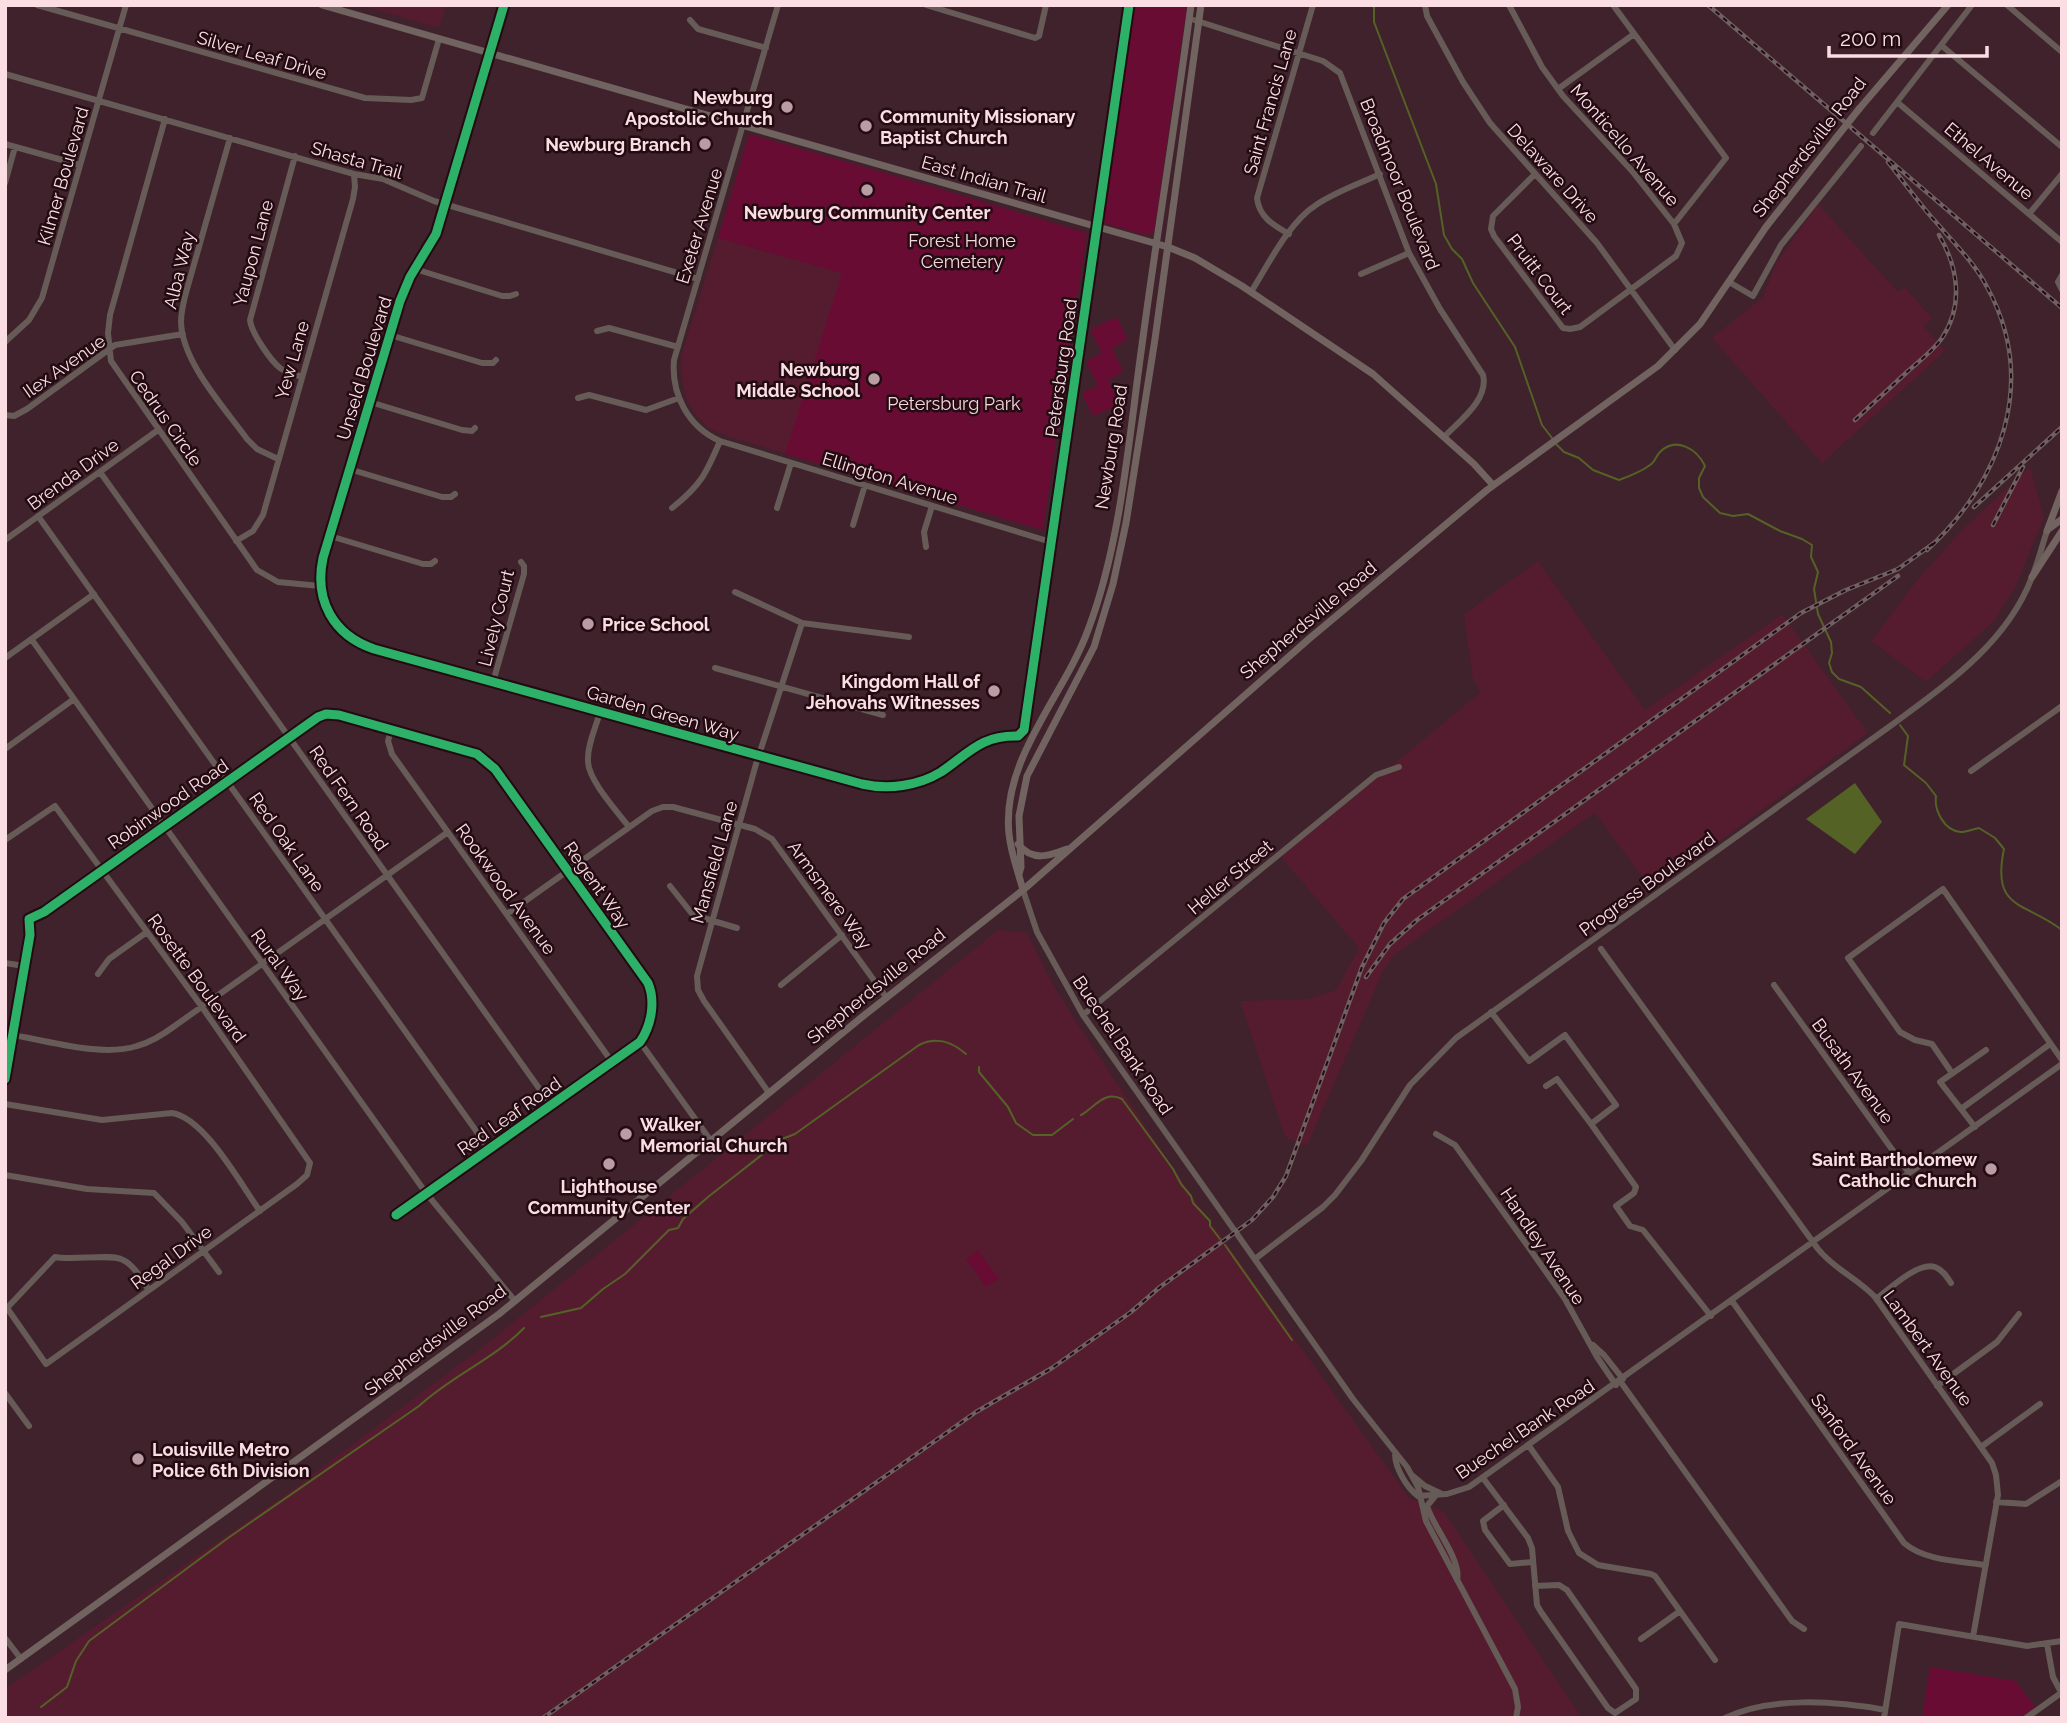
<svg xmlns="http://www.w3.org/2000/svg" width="2067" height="1723" font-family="Raleway,sans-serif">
<rect width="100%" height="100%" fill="#3f222c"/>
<!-- built -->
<path fill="#551c2f" d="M 359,5 L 446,5 L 439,28 Z
M 1818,204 L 1898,292 L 1905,287 L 1932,318 L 1924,327 L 1945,351 L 1822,463 L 1712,338 L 1763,297 L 1776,263 Z
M 718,238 L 842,273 L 1043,530 L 730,437 L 708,428 L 697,416 L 687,401 L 683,386 L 681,357 Z
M 2030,467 L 2044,517 L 2016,586 L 1995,620 L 1926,682 L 1871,641 L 1918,579 L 1962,530 Z
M 1538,561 L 1645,710 L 1782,614 L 1868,733 L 1652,890 L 1595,813 L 1395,954 L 1384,969 L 1307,1146 L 1285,1137 L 1240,1001 L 1308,999 L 1336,990 L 1359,948 L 1281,857 L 1481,692 L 1473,680 L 1464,614 Z
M 998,930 L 1027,933 L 1053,985 L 1075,1020 L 1186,1187 L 1409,1498 L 1444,1512 L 1582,1718 L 5,1718 L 5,1689 L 285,1495 L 484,1346 Z"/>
<!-- green -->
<path fill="#690c34" d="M 1133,5 L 1187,5 L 1154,232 L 1146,235 L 1106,224 L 1102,219 Z
M 749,134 L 927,185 L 1087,233 L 1043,530 L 785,454 L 842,273 L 718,238 Z
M 1114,318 L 1118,319 L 1127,337 L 1125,341 L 1112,348 L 1122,369 L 1121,373 L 1108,380 L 1118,401 L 1117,405 L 1096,415 L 1092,414 L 1083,396 L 1084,392 L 1098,385 L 1087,364 L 1088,360 L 1102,353 L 1091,332 L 1093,328 Z
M 978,1250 L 999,1279 L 986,1287 L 966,1259 Z
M 1930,1667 L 2016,1681 L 2035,1707 L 2019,1718 L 1922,1718 Z"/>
<!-- water -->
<path fill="#546226" d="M 1855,783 L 1882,822 L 1855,854 L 1806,819 Z"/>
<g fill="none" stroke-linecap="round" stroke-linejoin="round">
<!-- stream -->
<path stroke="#546226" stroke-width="2" d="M 1374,5 L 1374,22 L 1436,184 L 1444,235 L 1452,249 L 1462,259 L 1473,283 L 1515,347 L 1542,425 L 1552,438
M 1555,443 L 1564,452 L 1579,458 L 1593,470 L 1619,480 C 1630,476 1641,472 1650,465 C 1655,462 1656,456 1660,452 C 1676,436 1697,449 1705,466 L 1699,478 L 1699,488 L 1703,497 L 1720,513 L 1733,516 L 1748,514 L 1780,531 L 1802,539 L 1812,545 L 1811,557 L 1818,572 L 1814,589 L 1818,614 L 1831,642 L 1832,653 L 1829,663 L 1832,672 L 1839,679 L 1861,687 L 1890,713
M 1900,725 L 1908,736 L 1904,765 L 1926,783 L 1936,796 C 1934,810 1944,831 1961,832 C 1966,832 1973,829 1979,828 L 1995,838 L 2004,849 C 1991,911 2025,901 2062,930
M 979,1067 L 979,1072 L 1008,1107 L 1016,1123 L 1033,1135 L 1052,1135 L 1073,1119
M 1081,1115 C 1094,1108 1104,1090 1122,1099 L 1173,1169 L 1181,1184 L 1191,1196 L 1193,1203 L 1210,1221 L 1210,1226 L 1220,1239
M 1225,1245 L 1292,1340
M 541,1317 L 581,1308 L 603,1289 L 625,1274 L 669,1230 L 678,1228 L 683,1219 L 708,1197 L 782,1139 L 795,1134 L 919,1045 C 937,1036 952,1042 966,1054
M 41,1707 L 67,1687 L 76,1661 L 89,1641 L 228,1538 L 419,1406 C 451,1376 494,1359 524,1328"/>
<!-- minor -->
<path stroke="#665b57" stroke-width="6" d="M 37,5 L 365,98 L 411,100 L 422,98 L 439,39
M 504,5 L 436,234 L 410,277 L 400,301 L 323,558 C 314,600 333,635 374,649 L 862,784 C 888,790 918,786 941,772 C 969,753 981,735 1018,736 L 1024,730 L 1129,5
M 778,5 L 674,360 C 671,394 688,427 720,441 L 1051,542
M 926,5 L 1035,38 L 1039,36 L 1046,5
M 1425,5 L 1427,16 L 1463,82 L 1490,123 L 1597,243 L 1675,350
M 1509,5 L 1542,67 L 1563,96 L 1632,171 L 1674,224 L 1682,243 L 1676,256 L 1580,327 L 1570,329 L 1563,328 L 1494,236 L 1491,229 L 1493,216 L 1535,174
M 1613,5 L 1726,158 L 1674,224
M 2007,5 L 2062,52
M 690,20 L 698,29 L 766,48
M 1194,20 L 1323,61 L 1340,73 L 1409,253 L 1440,309 L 1483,375 C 1489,400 1459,421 1444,437
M 1942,46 L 2062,147
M 5,74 L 354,174 L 383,179 L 434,201 L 698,279
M 1558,89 L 1634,34
M 1897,102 L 2062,242
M 165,119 L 110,315 L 108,333 L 111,361 L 257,570 L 278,582 L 320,586
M 1873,133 L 1972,5
M 230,138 L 187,289 C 184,300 181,311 181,322 C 182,362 224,407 247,439 L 257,449 L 278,459
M 5,144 L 80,165
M 295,156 L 250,320 C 251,332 270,360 280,368 C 286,373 295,374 302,377
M 5,183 L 15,147
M 2029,214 L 2062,174
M 1289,234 C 1273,225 1259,217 1257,198 L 1313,5
M 415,269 L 502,296 L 510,296 L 516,294
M 1361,274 L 1409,253
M 2062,275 L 2058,282 L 2062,290
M 1729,282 L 1753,296 L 1781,245 L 1861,146
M 1251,292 C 1268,265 1289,222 1316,205 C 1335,192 1359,184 1380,174
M 597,331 L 609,328 L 678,347
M 390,335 L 482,363 L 493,363 L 496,360
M 5,342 L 29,320 L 42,298 L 126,5
M 578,398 L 589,395 L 646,410 L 679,398
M 370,402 L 462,430 L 472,431 L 475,428
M 5,415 L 14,416 L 27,409 L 115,345 L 183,334
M 349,469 L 442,497 L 451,497 L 455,494
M 100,472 L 551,1105
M 672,508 C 701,485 706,474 720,441
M 777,508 L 791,463
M 38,516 L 489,1149
M 853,525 L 865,485
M 330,536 L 423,564 L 431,564 L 435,561
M 5,540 L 158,430
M 236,541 L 253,531 L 263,515 L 353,199 L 355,187 L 354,174
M 926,547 L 924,532 L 932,506
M 735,592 L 802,623 L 909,637
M 32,640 L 426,1193 L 515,1301
M 5,658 L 94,594
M 715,668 L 883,715
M 493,682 L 524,574 L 524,566 L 521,562
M 600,712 C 596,727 587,745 588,761 C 588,780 617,811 629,827
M 391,730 L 388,741 L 392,754 L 612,1062
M 5,749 L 74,699
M 1971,771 L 2062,706
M 5,840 L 55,806 L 202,1007 L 310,1163 L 307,1175 L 297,1184 L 46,1364 L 7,1308 L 55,1257 C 73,1261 111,1253 123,1260 C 134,1265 142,1280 149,1290
M 670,886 L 693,915 L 737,928
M 1023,890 L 1037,932 L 1083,1015 L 1353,1399 L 1407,1467 L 1418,1487 L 1426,1521 L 1515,1689 L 1518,1707 L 1516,1718
M 507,914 L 652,811 L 663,807 L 673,807 L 755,829 L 772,839 L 886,997
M 1601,949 L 1818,1249 C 1834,1269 1857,1278 1875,1297 L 1992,1463 L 1996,1475 L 1998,1495 L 1973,1637
M 5,963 L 24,966
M 98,974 L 109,959 L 147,932
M 781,985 L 842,935
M 1774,985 L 1909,1173
M 1491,1012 L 1529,1061 L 1565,1035 L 1616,1105 L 1591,1124 L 1636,1187 L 1634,1193 L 1616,1206 L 1630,1226 L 1643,1230 L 1711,1316
M 1083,1015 L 1376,775 L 1399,767
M 5,1034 C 45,1039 99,1058 137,1046 C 152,1042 164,1034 176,1025 L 448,832
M 640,1042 L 711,1141
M 1952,1073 L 1932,1044 L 1915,1040 L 1900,1032 L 1848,958 L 1943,889 L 2062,1060
M 5,1079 L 30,935 L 29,919 L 44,912 L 318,717 L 326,714 L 339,715 L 477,754 L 495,769 L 648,983 C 656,1002 651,1026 640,1042 L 396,1215
M 1546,1086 L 1557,1079 L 1591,1124
M 769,1093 L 704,1001 L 698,990 L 697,976 L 756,764 L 802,623
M 5,1104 L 102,1120 L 172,1113 C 205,1118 241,1185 260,1211
M 1961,1109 L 2050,1044
M 1975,1127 L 1940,1082 L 1986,1050
M 1436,1134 L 1455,1145 L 1527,1245 L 1565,1299 L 1597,1357 L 1616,1385
M 5,1175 L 87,1189 L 154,1193 L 182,1222 L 219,1272
M 1255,1259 L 1323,1207 L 1335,1195 L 1361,1161 L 1410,1085 L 1456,1038 L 1893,724 C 1947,684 2007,643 2032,577 C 2038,562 2042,546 2047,531
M 1876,1299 C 1889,1289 1919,1261 1935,1267 C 1943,1270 1947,1277 1951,1283
M 1732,1301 L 1904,1543 C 1925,1561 1959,1561 1986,1565
M 1593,1345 L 1604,1355 L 1623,1379
M 1620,1381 L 1792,1621 L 1804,1629
M 1937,1386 L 1997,1342 L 2019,1314
M 5,1393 L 29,1426
M 1529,1446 L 1558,1487 L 1568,1531 L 1579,1553 L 1598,1565 L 1651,1574 L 1655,1576 L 1715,1660
M 1981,1447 L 2040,1404
M 1395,1454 C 1395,1468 1407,1488 1418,1496
M 1413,1476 L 1425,1486 L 1442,1494
M 1483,1478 L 1528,1538 L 1532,1548 L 1537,1605 L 1541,1612 L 1608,1708 L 1615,1713 L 1636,1699 L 1636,1689 L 1567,1590 L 1559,1585 L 1535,1586
M 1436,1495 L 1427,1506 C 1433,1527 1462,1560 1457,1580
M 1418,1496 L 1447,1494 L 1469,1487 L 2062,1064
M 1996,1502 L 2026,1504 L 2062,1481
M 1504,1505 L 1483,1521 L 1485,1530 L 1510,1564 L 1533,1562
M 5,1638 L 21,1659
M 1641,1639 L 1680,1611
M 2047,1644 L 2053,1677 L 2062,1694
M 1725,1718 C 1770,1696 1837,1701 1885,1710
M 1884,1718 L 1899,1624 L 2027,1646 L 2062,1641
M 2026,1718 L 2061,1693"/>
<!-- major -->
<path stroke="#71635f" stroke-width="7" d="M 322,5 L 1168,247 L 1195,258 L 1242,286 L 1373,374 L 1474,464 L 1493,485
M 1859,109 L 1948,5
M 2050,528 L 2062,519
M 2047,531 L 2062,491
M 2032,577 L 2062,531
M 1018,844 C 1032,862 1049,856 1067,849
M 1019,874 L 1021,867 L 1019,816 L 1027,776 L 1094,647 L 1113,584 L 1126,523 L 1155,339 L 1201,5
M 1023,890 C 1018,871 1011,854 1009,834 C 1001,759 1064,696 1088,630 C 1121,544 1129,437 1142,345 C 1157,232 1176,119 1191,5
M 5,1670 L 499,1314 L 862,1017 L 1023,890 L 1310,638 L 1487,490 L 1658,366 L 1700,324 L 1766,227 L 1836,138"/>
<defs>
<path id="rail" d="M 1708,5 L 2062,308
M 1888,162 C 1904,182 1918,202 1935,221 C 1953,242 1974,262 1987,287 C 2039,381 2001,482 1927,550
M 1855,420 C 1872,404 1890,388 1907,372 C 1919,361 1933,351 1942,338 C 1964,305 1958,267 1939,235
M 1974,507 L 2062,427
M 1993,525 L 2023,467
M 1366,977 L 1390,944 L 1417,920 L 1898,576
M 543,1718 L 976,1412 L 1052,1368 L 1131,1312 L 1160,1287 L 1252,1220 L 1273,1197 L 1286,1176 L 1362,967 L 1384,923 L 1403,899 L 1801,613 L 1846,590 L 1898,569 L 1934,543"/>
</defs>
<!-- rail casing -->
<use href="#rail" stroke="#6f6062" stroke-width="4.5"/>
<!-- rail -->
<use href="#rail" stroke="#230b12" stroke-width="2" stroke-dasharray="5" stroke-linecap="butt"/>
<!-- major-bridge -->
<path stroke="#71635f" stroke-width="7" d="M 1836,138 L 1859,109"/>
<defs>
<path id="cycleway" d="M 504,5 L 436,234 L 410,277 L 400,301 L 323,558 C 314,600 333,635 374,649 L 862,784 C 888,790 918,786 941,772 C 969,753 981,735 1018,736 L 1024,730 L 1129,5
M 5,1079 L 30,935 L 29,919 L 44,912 L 318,717 L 326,714 L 339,715 L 477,754 L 495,769 L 648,983 C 656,1002 651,1026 640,1042 L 396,1215"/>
</defs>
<!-- cycleway casing -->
<use href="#cycleway" stroke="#230b12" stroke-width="13"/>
<!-- cycleway -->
<use href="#cycleway" stroke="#2db169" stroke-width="9"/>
</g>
<!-- markers -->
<g fill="#b99ca4" stroke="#230b12" stroke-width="2.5">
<circle cx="787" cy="107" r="7"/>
<circle cx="866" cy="126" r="7"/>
<circle cx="705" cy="144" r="7"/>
<circle cx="867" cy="190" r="7"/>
<circle cx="874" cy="379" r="7"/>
<circle cx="588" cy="624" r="7"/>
<circle cx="994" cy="691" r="7"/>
<circle cx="626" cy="1134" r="7"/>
<circle cx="609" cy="1164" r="7"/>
<circle cx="1991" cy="1169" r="7"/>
<circle cx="138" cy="1459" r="7"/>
</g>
<g text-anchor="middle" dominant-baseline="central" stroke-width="5" stroke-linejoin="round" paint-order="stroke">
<!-- street labels -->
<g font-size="18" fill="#fbdee4" stroke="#230b12">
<text transform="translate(262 55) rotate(16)">Silver Leaf Drive</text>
<text transform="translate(1270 102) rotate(-74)">Saint Francis Lane</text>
<text transform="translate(1625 145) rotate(49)">Monticello Avenue</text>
<text transform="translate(1809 147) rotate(-52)">Shepherdsville Road</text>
<text transform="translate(357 160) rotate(16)">Shasta Trail</text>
<text transform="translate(1989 161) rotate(40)">Ethel Avenue</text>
<text transform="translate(1553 173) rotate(48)">Delaware Drive</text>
<text transform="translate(63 176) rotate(-74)">Kilmer Boulevard</text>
<text transform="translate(984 179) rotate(16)">East Indian Trail</text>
<text transform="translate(1400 184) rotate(68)">Broadmoor Boulevard</text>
<text transform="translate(699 226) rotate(-73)">Exeter Avenue</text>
<text transform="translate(253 253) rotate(-75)">Yaupon Lane</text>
<text transform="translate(179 270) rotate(-76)">Alba Way</text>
<text transform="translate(1540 274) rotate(53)">Pruitt Court</text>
<text transform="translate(292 360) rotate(-74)">Yew Lane</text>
<text transform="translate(64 366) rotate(-35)">Ilex Avenue</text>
<text transform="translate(364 368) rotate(-73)">Unseld Boulevard</text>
<text transform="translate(1061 368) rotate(-82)">Petersburg Road</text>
<text transform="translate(166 418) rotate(55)">Cedrus Circle</text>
<text transform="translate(1111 447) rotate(-81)">Newburg Road</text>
<text transform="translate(73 474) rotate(-36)">Brenda Drive</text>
<text transform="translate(890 478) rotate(17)">Ellington Avenue</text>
<text transform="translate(496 618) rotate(-76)">Lively Court</text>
<text transform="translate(1308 620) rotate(-40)">Shepherdsville Road</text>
<text transform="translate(663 713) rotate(16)">Garden Green Way</text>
<text transform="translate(349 798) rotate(55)">Red Fern Road</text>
<text transform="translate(168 804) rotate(-35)">Robinwood Road</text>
<text transform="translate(287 842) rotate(55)">Red Oak Lane</text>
<text transform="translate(714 862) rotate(-74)">Mansfield Lane</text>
<text transform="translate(1230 877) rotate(-40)">Heller Street</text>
<text transform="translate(1647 884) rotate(-36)">Progress Boulevard</text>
<text transform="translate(597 885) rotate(55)">Regent Way</text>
<text transform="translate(506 889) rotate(54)">Rookwood Avenue</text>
<text transform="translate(830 895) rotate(54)">Armsmere Way</text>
<text transform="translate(280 965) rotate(54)">Rural Way</text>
<text transform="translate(197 978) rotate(54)">Rosette Boulevard</text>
<text transform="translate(876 986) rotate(-39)">Shepherdsville Road</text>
<text transform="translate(1123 1045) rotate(56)">Buechel Bank Road</text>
<text transform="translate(1853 1071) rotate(54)">Busath Avenue</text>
<text transform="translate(509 1116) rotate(-35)">Red Leaf Road</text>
<text transform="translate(1543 1246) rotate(56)">Handley Avenue</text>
<text transform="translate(171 1257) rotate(-36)">Regal Drive</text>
<text transform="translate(435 1340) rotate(-37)">Shepherdsville Road</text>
<text transform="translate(1928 1348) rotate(54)">Lambert Avenue</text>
<text transform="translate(1525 1429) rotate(-34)">Buechel Bank Road</text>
<text transform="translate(1854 1449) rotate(54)">Sanford Avenue</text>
</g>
<!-- poi labels -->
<g font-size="18" font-weight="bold" fill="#fbdee4" stroke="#230b12" text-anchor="end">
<text x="773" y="97">Newburg<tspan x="773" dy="21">Apostolic Church</tspan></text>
<text x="880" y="116" text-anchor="start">Community Missionary<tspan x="880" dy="21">Baptist Church</tspan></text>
<text x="691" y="144">Newburg Branch</text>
<text x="867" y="212" text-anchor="middle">Newburg Community Center</text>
<text x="860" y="369">Newburg<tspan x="860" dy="21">Middle School</tspan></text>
<text x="602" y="624" text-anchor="start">Price School</text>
<text x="980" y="681">Kingdom Hall of<tspan x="980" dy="21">Jehovahs Witnesses</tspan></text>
<text x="640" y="1124" text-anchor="start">Walker<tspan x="640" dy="21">Memorial Church</tspan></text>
<text x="1977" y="1159">Saint Bartholomew<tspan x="1977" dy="21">Catholic Church</tspan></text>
<text x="609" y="1186" text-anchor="middle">Lighthouse<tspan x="609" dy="21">Community Center</tspan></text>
<text x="152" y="1449" text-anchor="start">Louisville Metro<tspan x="152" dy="21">Police 6th Division</tspan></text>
</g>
<!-- park labels -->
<g font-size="18" fill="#f6d6dd" stroke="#230b12">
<text x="962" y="240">Forest Home<tspan x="962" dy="21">Cemetery</tspan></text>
<text x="954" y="403">Petersburg Park</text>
</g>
</g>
<!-- border -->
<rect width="2067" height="1723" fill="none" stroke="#fbdee4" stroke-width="14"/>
<!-- scale -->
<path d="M1829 46v10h158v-10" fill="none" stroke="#fbdee4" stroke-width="3.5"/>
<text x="1840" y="46" font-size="21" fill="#fbdee4" stroke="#230b12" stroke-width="5" paint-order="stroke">200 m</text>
</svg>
